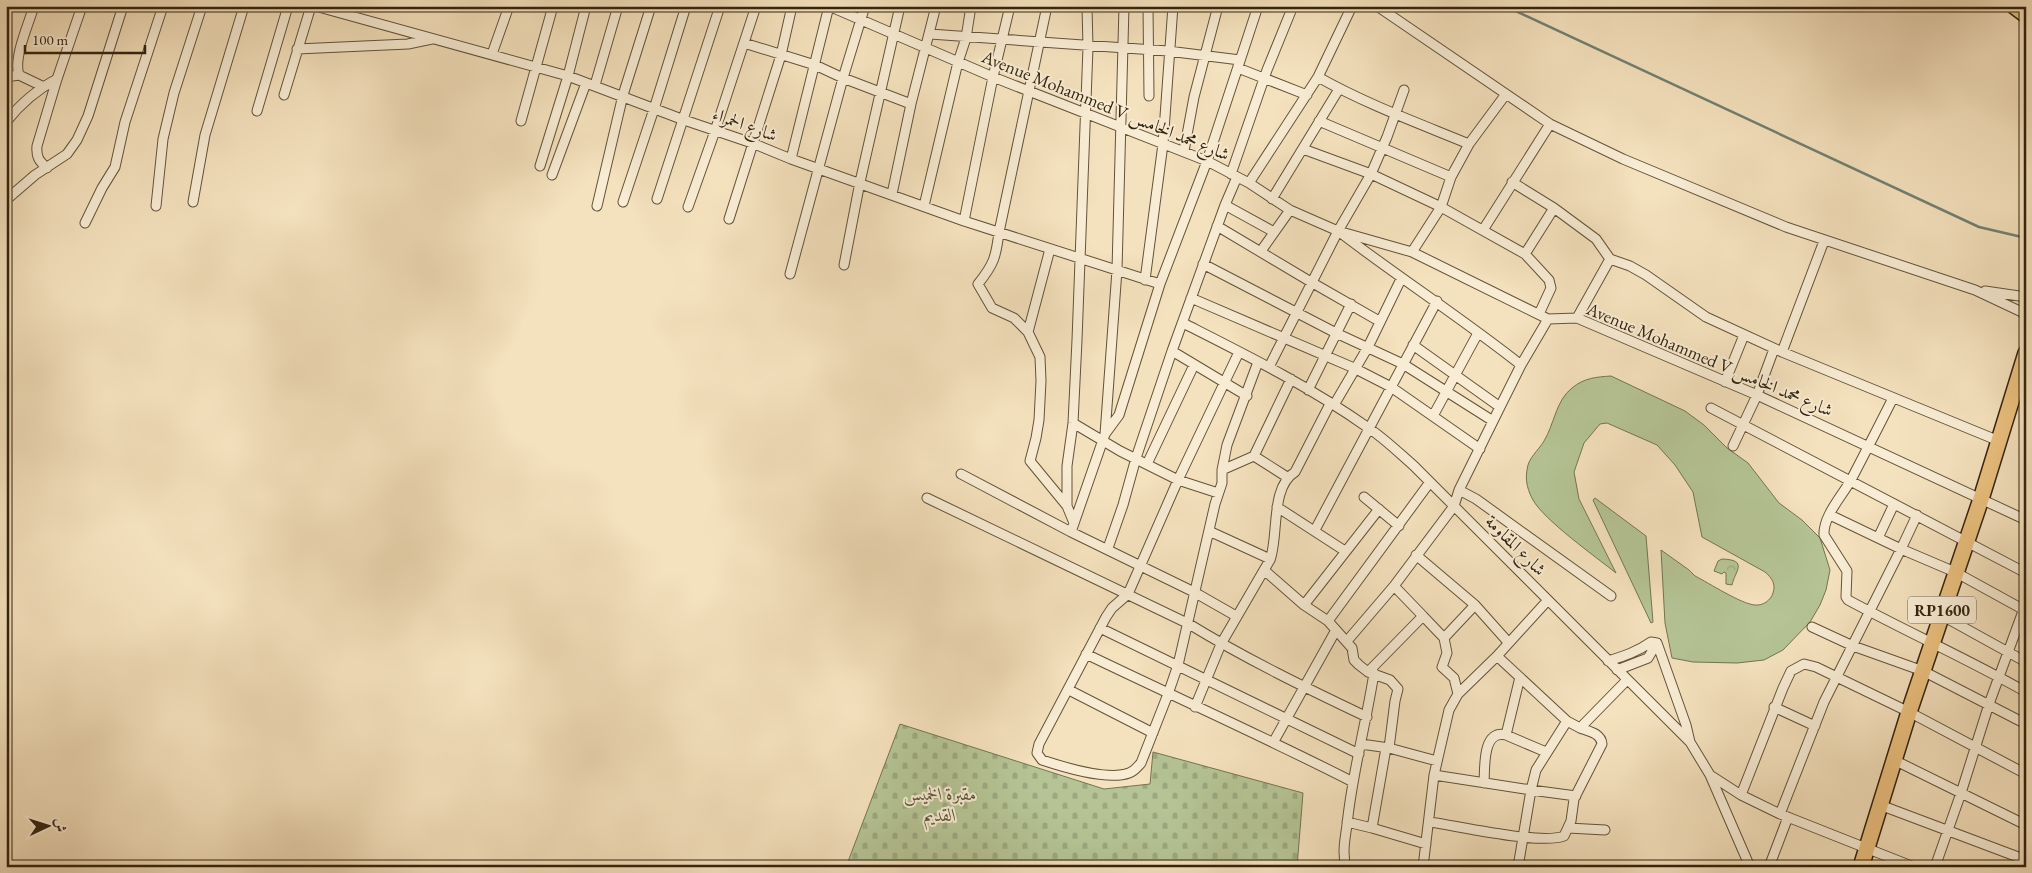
<svg xmlns="http://www.w3.org/2000/svg" width="2032" height="873" font-family="'EB Garamond',Amiri,serif">
<defs>
<pattern id="forest-crowns" width="20" height="18" patternUnits="userSpaceOnUse" patternTransform="scale(1.25)"><rect width="20" height="18" fill="#b5c495"/><path d="M2 6a3 3 0 1 1 6 0M12 15a3 3 0 1 1 6 0" fill="none" stroke="#9ca87f"/></pattern>
<pattern id="cemetery-stones" width="16" height="16" patternUnits="userSpaceOnUse" patternTransform="scale(1.25)"><rect width="16" height="16" fill="#b5c495"/><path d="M2 7V4a2 2 0 0 1 4 0v3zM10 15v-3a2 2 0 0 1 4 0v3z" fill="#9ca87f"/></pattern>
</defs>
<rect width="100%" height="100%" fill="#f4e1bd"/>
<filter id="stains"><feTurbulence type="fractalNoise" baseFrequency=".004" numOctaves="4"/><feColorMatrix values="0 0 0 0 .2 0 0 0 0 .09 0 0 0 0 .02 0 0 0 .5 -.17"/></filter>
<radialGradient id="worn" r=".72"><stop offset=".6" stop-color="#630" stop-opacity="0"/><stop offset="1" stop-color="#630" stop-opacity=".3"/></radialGradient>
<!-- grass -->
<path fill="#b5c495" stroke="#747452" d="M 1611,376 L 1685,411 L 1704,425 L 1727,448 L 1748,463 L 1779,503 L 1802,520 L 1820,538 L 1830,570 L 1826,590 L 1820,605 L 1810,622 L 1783,650 L 1764,660 L 1737,663 L 1693,662 L 1672,658 L 1665,623 L 1661,550 L 1689,570 L 1695,576 C 1709,583 1741,604 1755,605 C 1763,606 1771,600 1773,593 C 1776,584 1772,578 1765,572 L 1702,537 L 1693,492 L 1675,465 L 1657,445 L 1607,423 L 1600,424 L 1584,443 L 1574,472 L 1579,499 L 1616,573 C 1596,557 1544,520 1533,500 C 1528,491 1525,481 1527,470 C 1528,458 1538,451 1544,441 C 1554,425 1556,400 1572,388 C 1584,378 1596,377 1611,376 Z
M 1595,498 L 1646,536 L 1653,622 L 1651,623 L 1593,500 Z"/>
<!-- forest -->
<path fill="url(#forest-crowns)" stroke="#747452" d="M 1722,559 C 1749,560 1735,571 1732,585 L 1726,584 L 1726,573 L 1724,572 L 1722,574 L 1714,571 L 1718,561 Z"/>
<!-- cemetery -->
<path fill="url(#cemetery-stones)" stroke="#747452" d="M 900,724 L 1104,789 L 1150,784 L 1153,752 L 1303,793 L 1297,867 L 846,867 Z"/>
<g fill="none" stroke-linecap="round" stroke-linejoin="round">
<!-- stream -->
<path stroke="#728072" stroke-width="2.5" d="M 1505,6 L 1979,227 L 2026,238"/>
<defs>
<path id="street" d="M 34,6 C 29,23 13,58 19,75 L 42,86
M 315,6 L 568,76 L 684,120 L 752,143 L 791,159 L 964,221 L 1160,284
M 1047,6 L 999,232 C 996,257 994,264 978,284 L 992,308 L 1014,318 L 1028,332 L 1040,357 L 1041,381 L 1039,420 L 1036,438 L 1030,461 L 1067,506
M 1148,6 L 1149,96
M 1377,6 L 1550,124 L 1623,159 L 1786,227 L 1975,290 L 2026,314
M 930,34 L 1168,51 L 1240,60
M 744,43 L 815,65 L 843,78 L 911,104
M 297,49 L 408,44 L 432,39
M 492,54 L 509,6
M 1238,68 L 1307,95
M 6,77 L 19,75
M 1318,77 C 1366,104 1418,123 1469,144
M 595,85 L 618,6
M 284,95 L 311,6
M 257,111 L 288,6
M 521,121 L 553,6
M 1319,121 L 1451,177
M 6,122 C 21,103 36,90 57,79 L 82,6
M 1303,149 L 1371,174 L 1441,207 L 1525,254 L 1549,280 L 1551,288 L 1539,314
M 1184,151 L 1194,97 L 1218,6
M 791,159 L 829,6 L 993,77 L 1207,161 L 1249,183 L 1290,210 L 1338,231 L 1412,252 L 1548,319 L 1577,318 L 1757,395 L 2026,520
M 540,166 L 568,76 L 586,6
M 47,168 C 39,161 36,157 37,146 L 57,79
M 1231,174 L 1267,70 L 1293,6
M 552,175 L 586,83
M 1512,182 L 1554,208
M 1249,183 L 1318,77 L 1352,6
M 892,194 L 911,104 L 936,6
M 657,199 L 720,6
M 1272,199 L 1339,89
M 6,200 L 35,175 L 67,154 L 77,140 L 88,116 L 123,6
M 193,202 L 205,135 L 244,6
M 623,202 L 654,109 L 686,6
M 1225,205 L 1274,232
M 156,206 L 163,139 L 174,93 L 202,6
M 597,206 L 623,95 L 651,6
M 924,206 L 958,62 L 966,38 L 971,6
M 688,207 L 715,131 L 756,6
M 729,219 L 781,55 L 792,6
M 964,221 L 993,77 L 1010,6
M 85,223 L 102,188 L 115,167 L 125,122 L 163,6
M 1217,226 L 1311,282 L 1379,321
M 1483,230 L 1550,124
M 1342,234 C 1401,279 1463,319 1521,365
M 1261,251 L 1290,210
M 1412,252 L 1441,207 L 1451,177 L 1469,144 L 1506,94
M 1525,254 L 1554,208 L 1596,239 L 1610,259 L 1630,266 L 1646,275 L 1706,317 L 1782,352 L 1999,441
M 1203,264 L 1336,333 L 1403,364 L 1493,421
M 844,265 L 860,182 L 900,6
M 790,274 L 843,78 L 865,6
M 1145,280 L 1163,144 L 1173,6
M 1985,291 L 2026,297
M 1191,298 L 1354,368 L 1391,387 L 1480,449
M 1577,318 L 1610,259
M 1183,323 C 1246,355 1309,386 1367,427 C 1384,438 1399,453 1414,466 L 1690,742 L 1710,775 L 1750,867
M 1028,332 L 1050,249
M 1413,345 L 1500,407
M 1172,351 L 1247,396
M 1239,352 L 1178,480 L 1128,594 L 1112,608 L 1106,617 L 1039,744 L 1037,753 L 1042,760 C 1063,767 1107,781 1129,773 C 1135,771 1137,767 1141,763 L 1168,694 L 1178,665 L 1215,504 L 1222,483 L 1222,470 L 1227,445 L 1258,362
M 1782,352 L 1824,241
M 1269,367 L 1338,231 L 1371,174 L 1387,137 L 1404,90
M 1725,382 L 1744,335
M 1308,390 L 1351,304
M 1893,398 C 1879,426 1865,453 1851,480 C 1842,496 1823,516 1824,535 L 1847,571 L 1846,597 L 1848,600 C 1907,632 1968,659 2026,692
M 1330,404 L 1295,472 C 1270,487 1279,536 1270,560 C 1268,563 1266,567 1264,570 L 1304,605 L 1328,621 L 1352,648 L 1354,660 L 1359,665 L 1368,672 L 1390,680 L 1398,689 L 1395,701 L 1389,748
M 1334,405 L 1368,347 L 1401,279
M 1711,408 L 2026,573
M 1433,416 L 1478,333
M 1073,423 L 1120,451 L 1178,480 L 1218,493
M 1105,434 L 1117,270 L 1124,6
M 1733,446 L 1757,395 L 1774,349
M 1254,456 L 1291,379
M 1147,464 L 1194,365
M 1222,470 L 1254,456 L 1287,477
M 961,474 L 1071,532 L 1194,592 L 1236,616
M 1459,490 L 1476,499 L 1611,596
M 1364,497 L 1399,526
M 927,498 L 1189,624 C 1246,659 1306,688 1367,717
M 1277,507 L 1345,551
M 1830,515 L 1901,549 L 1955,572 L 2026,611
M 1074,523 L 1067,506 L 1067,466 L 1073,423 L 1077,340 L 1088,47 L 1087,6
M 1315,530 L 1437,301
M 1209,531 L 1270,559
M 1071,532 L 1105,434 L 1119,415 L 1160,284 L 1207,161 L 1258,6
M 1878,538 L 1894,504
M 1108,548 L 1123,505 L 1136,458 L 1172,351 L 1225,205 L 1237,177
M 1416,555 L 1475,605 L 1508,642
M 1304,605 L 1379,509
M 1941,615 L 2026,662
M 1423,616 L 1444,638 L 1475,605
M 1328,621 L 1430,482
M 1812,627 L 1853,646 L 1923,671 L 2026,724
M 1100,628 L 1359,754
M 1444,638 L 1447,653 L 1442,667 L 1454,678 L 1458,694
M 1347,641 L 1394,586 L 1454,506 L 1459,490 L 1500,407 L 1521,365 L 1548,319
M 1657,643 L 1686,725 L 1690,742
M 1086,654 C 1175,697 1265,737 1353,782
M 1497,656 L 1567,721 L 1580,728 L 1627,680
M 1608,661 C 1624,656 1637,652 1651,642 L 1657,643
M 1617,670 L 1648,658 L 1657,643
M 1368,672 L 1423,616 L 1394,586
M 1069,690 L 1153,733
M 1195,707 L 1221,644 L 1264,570
M 1774,707 L 1815,726
M 1567,721 L 1536,770 L 1531,790 L 1576,796
M 1506,735 L 1520,677
M 1274,741 L 1336,630
M 1361,744 L 1389,748 L 1437,761
M 1894,760 L 2026,825
M 1434,775 L 1531,790 L 1518,867
M 1710,775 L 1741,795 L 1780,814 L 1914,867
M 1484,783 C 1485,768 1482,729 1506,735 L 1546,752
M 1741,795 L 1783,688 L 1791,671 L 1804,664 L 1816,667 L 1909,712 L 2026,774
M 1880,805 L 2026,860
M 1780,814 L 1824,702 L 1901,549 L 1917,515
M 1347,822 L 1372,828 L 1386,748
M 1430,822 C 1458,826 1541,845 1564,836 L 1571,821 L 1574,799 L 1602,744 C 1601,733 1588,731 1580,728
M 1372,828 L 1426,844
M 1568,828 L 1605,830
M 1346,867 C 1342,853 1345,839 1347,825 C 1352,774 1366,724 1374,673
M 1423,867 L 1434,775 L 1449,710 L 1458,694 L 1497,656 L 1548,600
M 1769,867 L 1788,817
M 1935,867 L 1961,793 L 1989,704 L 2026,603"/>
<path id="primary" d="M 2014,6 L 2026,15
M 1861,867 L 1909,712 L 1981,499 L 2026,353"/>
</defs>
<!-- street casing -->
<use href="#street" stroke="#63533a" stroke-width="11"/>
<!-- primary casing -->
<use href="#primary" stroke="#33240f" stroke-width="18"/>
<!-- street -->
<use href="#street" stroke="#f8ecd4" stroke-width="9"/>
<!-- primary -->
<use href="#primary" stroke="#eac07e" stroke-width="15"/>
</g>
<g text-anchor="middle" dominant-baseline="central" stroke-width="4" stroke-linejoin="round" paint-order="stroke">
<!-- shield labels -->
<rect fill="#f8ecd4" stroke="#6e604a" stroke-width="1" x="1908" y="596.5" width="68" height="27" rx="4"/>
<g font-size="16" font-weight="bold" fill="#33240f">
<text x="1942" y="610">RP1600</text>
</g>
<!-- street labels -->
<g font-size="18" fill="#33240f" stroke="#f8ecd4">
<text transform="translate(1106 105) rotate(22)">Avenue Mohammed V شارع محمد الخامس</text>
<text transform="translate(745 124) rotate(20)">شارع الحمراء</text>
<text transform="translate(1710 359) rotate(23)">Avenue Mohammed V شارع محمد الخامس</text>
<text transform="translate(1516 545) rotate(45)">شارع المقاومة</text>
</g>
<!-- park labels -->
<g font-size="18" font-style="italic" fill="#5a5437" stroke="#f8ecd4">
<text x="940" y="793">مقبرة الخميس<tspan x="940" dy="21">القديم</tspan></text>
</g>
</g>
<!-- margin -->
<rect width="2032" height="873" fill="none" stroke="#f4e1bd" stroke-width="25"/>
<rect x="8" y="8" width="2017" height="858" fill="none" stroke="#33240f" stroke-width="2.5"/>
<rect x="12" y="12" width="2007" height="848" fill="none" stroke="#33240f"/>
<!-- north arrow -->
<g transform="translate(48 826) rotate(86)" stroke="#f8ecd4" stroke-width="4" paint-order="stroke">
<path d="M0-4L9 19L0 12L-9 19Z" fill="#33240f"/>
<text y="-8" font-size="14" font-weight="bold" text-anchor="middle" fill="#33240f">ش</text>
</g>
<!-- scale -->
<path d="M25 45v8h120v-8" fill="none" stroke="#33240f" stroke-width="2.5"/>
<text x="32" y="45" font-size="15" fill="#33240f" stroke="#f8ecd4" stroke-width="4" paint-order="stroke">100 m</text>
<rect width="100%" height="100%" filter="url(#stains)"/>
<rect width="100%" height="100%" fill="url(#worn)"/>
</svg>
